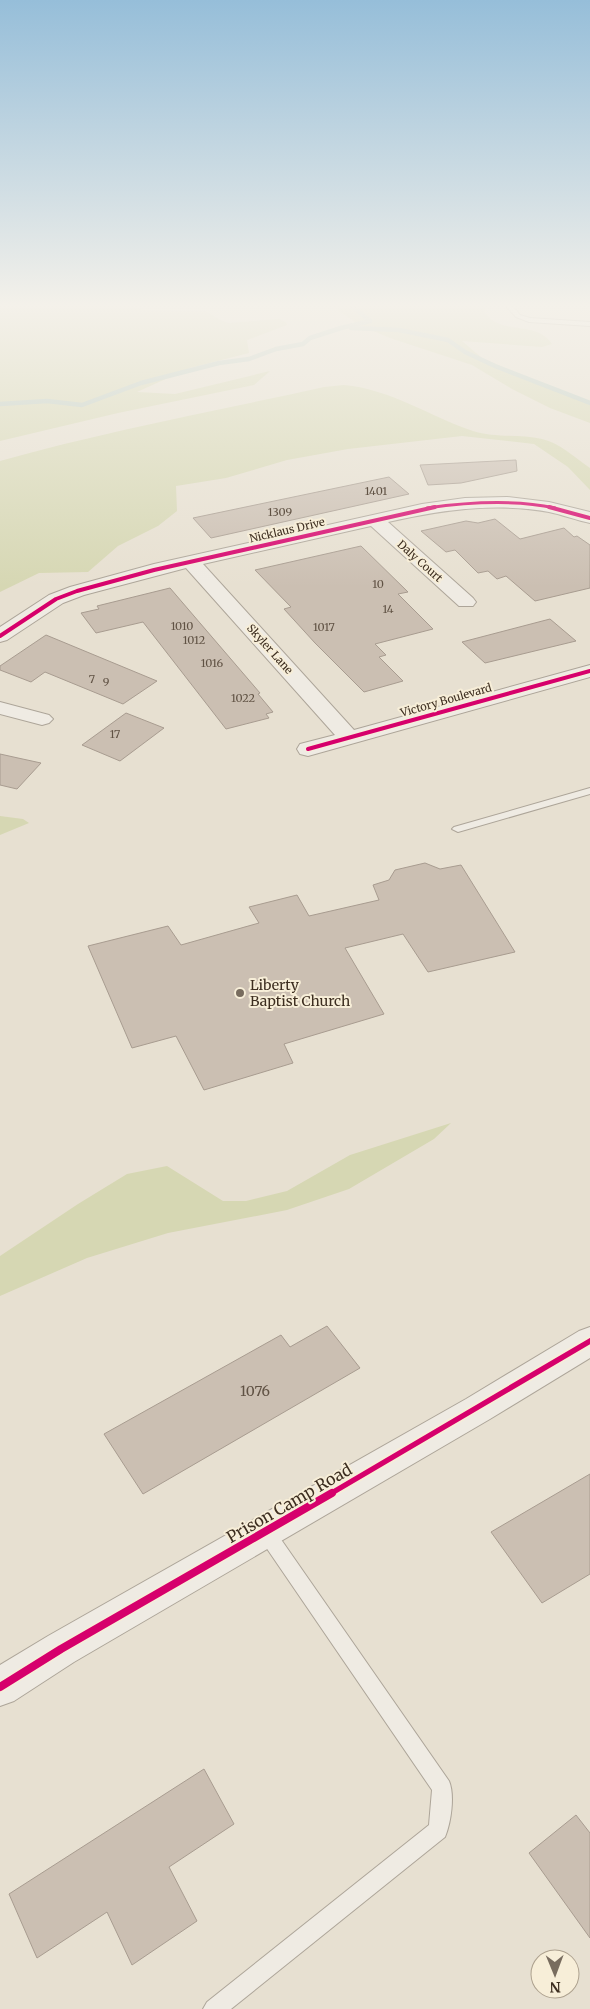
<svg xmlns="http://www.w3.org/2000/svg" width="590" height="2009" font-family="Merriweather,serif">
<rect width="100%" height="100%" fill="#e7e0d1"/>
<!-- green -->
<path fill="#d6d7b3" d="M 126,305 L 143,310 L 206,311 L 220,320 L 229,323 L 279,319 L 286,322 L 287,325 L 247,340 L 249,353 L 190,368 L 137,392 L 175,394 L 270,371 L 254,385 L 118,413 L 0,441 L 0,307 Z
M 320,305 L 486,305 L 485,313 C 502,336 537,320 552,344 L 542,347 L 462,341 L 482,358 L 590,405 L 590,423 L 550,408 L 512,389 L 472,365 L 390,338 L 359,325 L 334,307 Z
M 344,385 C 390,389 431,417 473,431 C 494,438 520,434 542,439 C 560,443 575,458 590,468 L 590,490 L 568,467 L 534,444 L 462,436 L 348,449 L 287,460 L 226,478 L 176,486 L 177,511 L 158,526 L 118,546 L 88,572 L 39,573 L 0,592 L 0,461 C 106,431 216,411 324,387 Z
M 0,816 L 23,819 L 29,823 L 0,835 Z
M 451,1123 L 434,1139 L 349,1189 L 287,1210 L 168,1233 L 87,1258 L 0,1296 L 0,1256 L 78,1204 L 127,1174 L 167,1166 L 223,1201 L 246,1201 L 287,1191 L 350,1155 Z"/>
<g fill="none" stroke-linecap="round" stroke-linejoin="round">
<!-- stream -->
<path stroke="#bcccc2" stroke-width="4.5" d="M 351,328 L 399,330 L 448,340 L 465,352 L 495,366 L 590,403
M 0,404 L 47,401 L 82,405 L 141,383 L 219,363 L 249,359 L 276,349 L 303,344 L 310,338 L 341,328 L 370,321 L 351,305"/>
</g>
<!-- building -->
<path fill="#cbbfb2" stroke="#a89c90" d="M 516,460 L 517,471 L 461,483 L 428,485 L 420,465 Z
M 389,477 L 409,494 L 211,538 L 193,518 Z
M 495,519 L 520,539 L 564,528 L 574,537 L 577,536 L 590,545 L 590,588 L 535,601 L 506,576 L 497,579 L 488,571 L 478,573 L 455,550 L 446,552 L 421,531 L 466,521 L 478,523 Z
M 361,546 L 408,592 L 398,594 L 433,629 L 375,644 L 386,655 L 379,657 L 403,681 L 364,692 L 315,643 L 284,609 L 291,607 L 255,570 Z
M 170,588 L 260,693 L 258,694 L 273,712 L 266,714 L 269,718 L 226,729 L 143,622 L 96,633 L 81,613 L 99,609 L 97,606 Z
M 550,619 L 576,641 L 485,663 L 462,642 Z
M 46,635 L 157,681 L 123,704 L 45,672 L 31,682 L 0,670 L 0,666 Z
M 126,713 L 164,728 L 120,761 L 82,745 Z
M 0,754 L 18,758 L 41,763 L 17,789 L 0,785 Z
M 425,863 L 440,869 L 461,865 L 515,952 L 428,972 L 403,934 L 345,948 L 384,1014 L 284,1044 L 293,1063 L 204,1090 L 176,1036 L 132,1048 L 88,946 L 168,926 L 181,945 L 259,923 L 249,907 L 297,895 L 309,916 L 379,900 L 373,885 L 389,880 L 395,870 Z
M 327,1326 L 360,1368 L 143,1494 L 104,1434 L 281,1335 L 290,1347 Z
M 590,1474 L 590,1574 L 542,1603 L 491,1532 Z
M 204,1769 L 234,1824 L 169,1867 L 197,1921 L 132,1965 L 107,1912 L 37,1958 L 9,1894 Z
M 576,1815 L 590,1833 L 590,1938 L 529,1853 Z"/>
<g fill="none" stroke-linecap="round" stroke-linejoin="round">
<defs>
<path id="service" d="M 505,305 L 512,305 L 520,315 L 530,318 L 590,322 L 590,326 L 529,322 L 516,317 Z
M 590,788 L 590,794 L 458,832 L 452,829 L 454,827 Z
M 265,1523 L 271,1525 L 449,1781 C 455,1795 451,1823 445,1837 L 231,2009 L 203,2009 L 207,2002 L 429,1825 L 432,1790 L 259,1537 L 257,1531 L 259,1525 Z"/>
<path id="minor" d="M 507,497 L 549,502 L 590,512 L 590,523 C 576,520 563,515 549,512 C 495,502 441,510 388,522 L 473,598 L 476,602 L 473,606 L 459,606 L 371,526 L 203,564 L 354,730 L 590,665 L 590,677 L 308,756 L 300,754 L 297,749 L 300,744 L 335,735 L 186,568 L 84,595 L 63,603 L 7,640 L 0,642 L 0,627 L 49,595 L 70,587 L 154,564 L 422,504 L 465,498 Z
M 0,702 L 49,715 L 53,719 L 49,723 L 42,725 L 0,714 Z
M 590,1327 L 590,1358 L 490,1419 L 74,1662 L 14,1701 L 0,1706 L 0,1665 L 48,1636 L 466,1399 L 579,1331 Z"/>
</defs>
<!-- service casing -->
<use href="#service" stroke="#ada599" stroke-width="2"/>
<!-- minor casing -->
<use href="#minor" stroke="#ada599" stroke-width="2"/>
<!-- service -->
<use href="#service" fill="#efebe3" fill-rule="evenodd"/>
<!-- minor -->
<use href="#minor" fill="#efebe3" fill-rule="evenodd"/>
<defs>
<path id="cycleway-far3" d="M 427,508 C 469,502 513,499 555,508"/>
<path id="cycleway-far2" d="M 549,507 L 590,518
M 0,636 L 56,599 L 77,591 L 154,570 L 435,507
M 308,749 L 590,671"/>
<path id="cycleway-far1" d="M 330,1494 L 590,1341"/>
<path id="cycleway" d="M 0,1687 L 61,1649 L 332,1493"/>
</defs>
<!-- cycleway-far3 casing -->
<use href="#cycleway-far3" stroke="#f7eed8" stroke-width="5"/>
<!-- cycleway-far2 casing -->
<use href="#cycleway-far2" stroke="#f7eed8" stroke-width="6"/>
<!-- cycleway-far1 casing -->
<use href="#cycleway-far1" stroke="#f7eed8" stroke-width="9"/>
<!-- cycleway casing -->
<use href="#cycleway" stroke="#f7eed8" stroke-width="11"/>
<!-- cycleway-far3 -->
<use href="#cycleway-far3" stroke="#d6006c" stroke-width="3"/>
<!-- cycleway-far2 -->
<use href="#cycleway-far2" stroke="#d6006c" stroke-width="4"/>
<!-- cycleway-far1 -->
<use href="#cycleway-far1" stroke="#d6006c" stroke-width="5.5"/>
<!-- cycleway -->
<use href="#cycleway" stroke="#d6006c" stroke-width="8"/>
</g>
<!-- sky -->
<linearGradient id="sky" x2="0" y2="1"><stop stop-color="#96bed9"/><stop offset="0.52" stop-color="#f4f1ea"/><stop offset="1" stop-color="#f4f1ea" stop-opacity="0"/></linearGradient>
<rect width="590" height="587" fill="url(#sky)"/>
<!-- markers -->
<circle fill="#786c5e" stroke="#f7eed8" stroke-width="2" cx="240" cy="993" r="5"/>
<g text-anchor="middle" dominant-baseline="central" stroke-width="4" stroke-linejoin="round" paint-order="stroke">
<!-- number labels -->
<g font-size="11" fill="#605244">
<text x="376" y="491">1401</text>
<text x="280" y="512">1309</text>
<text x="378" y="584">10</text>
<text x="388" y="609">14</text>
<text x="182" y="626">1010</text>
<text x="324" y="627">1017</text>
<text x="194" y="640">1012</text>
<text x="212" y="663">1016</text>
<text x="92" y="679">7</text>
<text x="106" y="682">9</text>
<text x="243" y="698">1022</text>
<text x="115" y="734">17</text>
</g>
<!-- far-street labels -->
<g font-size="11" fill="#3d2e20" stroke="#f7eed8">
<text transform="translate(287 530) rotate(-13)">Nicklaus Drive</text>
<text transform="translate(420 561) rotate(42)">Daly Court</text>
<text transform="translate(270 649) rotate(48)">Skyler Lane</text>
<text transform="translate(446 700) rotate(-16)">Victory Boulevard</text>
</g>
<!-- poi labels -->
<g font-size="14" fill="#3d2e20" stroke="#f7eed8" text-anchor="start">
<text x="250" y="985">Liberty<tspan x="250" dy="16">Baptist Church</tspan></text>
</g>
<!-- near-number labels -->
<g font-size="14" fill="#605244">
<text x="255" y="1391">1076</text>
</g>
<!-- near-street labels -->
<g font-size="16" fill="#3d2e20" stroke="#f7eed8">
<text transform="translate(289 1503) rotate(-30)">Prison Camp Road</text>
</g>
</g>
<!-- north arrow -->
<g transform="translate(555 1974) rotate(179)"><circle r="24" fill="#f7eed8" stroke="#ada18e"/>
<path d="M0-4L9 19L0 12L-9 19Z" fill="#786c5e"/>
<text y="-8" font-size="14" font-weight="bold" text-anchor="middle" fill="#3d2e20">N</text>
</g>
</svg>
